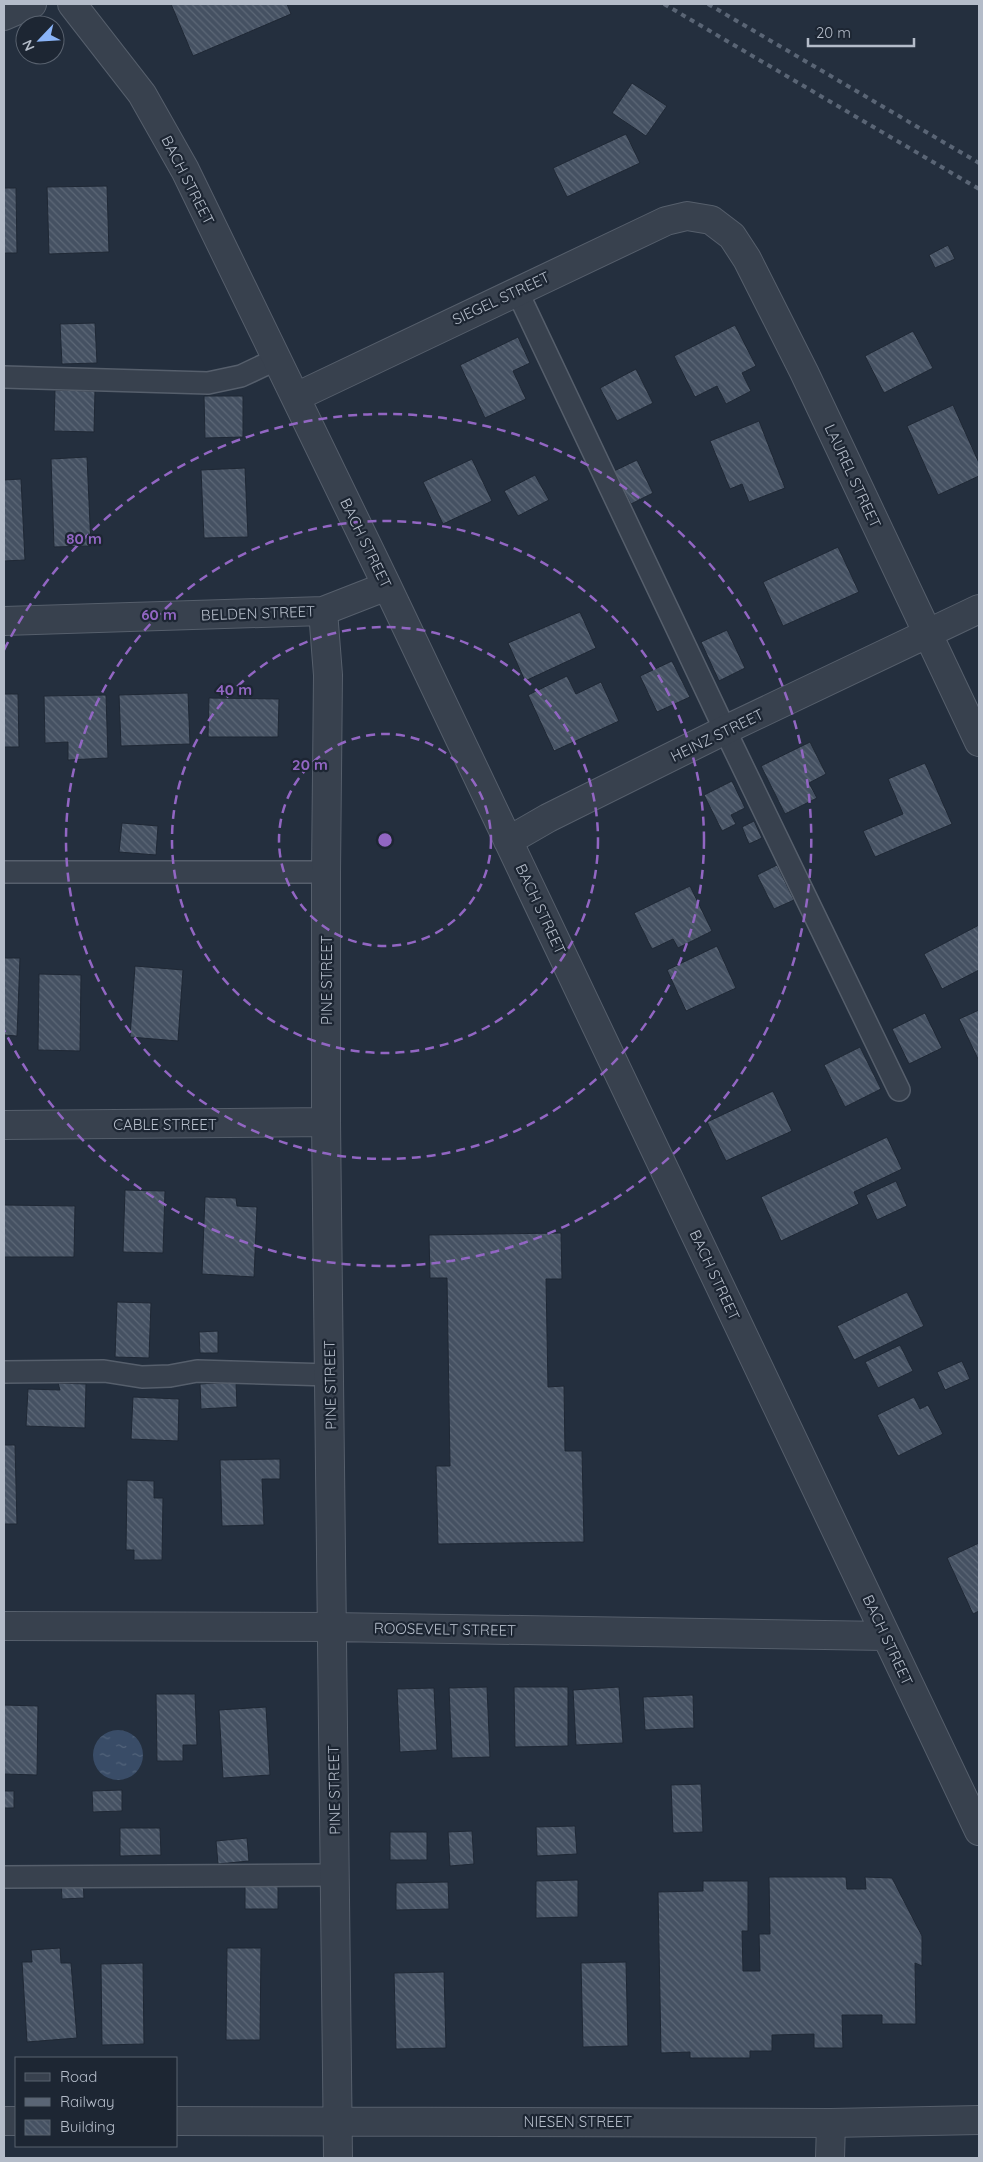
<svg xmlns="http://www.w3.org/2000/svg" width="983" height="2162" font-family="Quicksand,sans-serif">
<defs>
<pattern id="water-ripples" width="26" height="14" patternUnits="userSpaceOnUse" patternTransform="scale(1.25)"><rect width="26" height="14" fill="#394c67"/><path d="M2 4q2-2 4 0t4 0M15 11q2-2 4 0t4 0" fill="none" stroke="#53647b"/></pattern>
<pattern id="building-back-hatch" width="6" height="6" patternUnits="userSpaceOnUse" patternTransform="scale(1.25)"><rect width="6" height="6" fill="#455162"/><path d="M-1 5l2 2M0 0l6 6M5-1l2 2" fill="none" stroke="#5d6877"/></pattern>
</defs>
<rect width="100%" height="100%" fill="#242f3e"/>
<!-- water -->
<path fill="url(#water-ripples)" d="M93 1755a25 25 0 1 1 50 0a25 25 0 1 1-50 0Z"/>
<!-- building -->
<path fill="url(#building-back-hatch)" stroke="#1f2835" d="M 171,4 L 287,4 L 291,14 L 193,56 Z
M 632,83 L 667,106 L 646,136 L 612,113 Z
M 626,134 L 640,163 L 567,197 L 553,168 Z
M 107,186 L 109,252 L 49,254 L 47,187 Z
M 4,188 L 16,188 L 17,253 L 4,253 Z
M 948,245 L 955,259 L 935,268 L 929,255 Z
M 95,323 L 97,363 L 62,364 L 60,324 Z
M 735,325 L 756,366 L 742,373 L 751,391 L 726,404 L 717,386 L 695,397 L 674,356 Z
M 913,331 L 933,368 L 884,393 L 865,356 Z
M 518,337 L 530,363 L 513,371 L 526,399 L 485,418 L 460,365 Z
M 636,369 L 653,403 L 617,421 L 600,388 Z
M 55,390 L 95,391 L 94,432 L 54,431 Z
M 204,396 L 243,396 L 243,437 L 205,438 Z
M 953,405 L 979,463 L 979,476 L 938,495 L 907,426 Z
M 759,421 L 785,488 L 749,502 L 742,484 L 730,489 L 710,441 Z
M 87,457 L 91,546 L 54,547 L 51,459 Z
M 472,459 L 492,501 L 443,524 L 423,482 Z
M 637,460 L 653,493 L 631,504 L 614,471 Z
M 245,468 L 248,537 L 204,538 L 201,470 Z
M 535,475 L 549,500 L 518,516 L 504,491 Z
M 21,479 L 25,560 L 4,561 L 4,480 Z
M 838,547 L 859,592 L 783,626 L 763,582 Z
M 580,612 L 596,648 L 525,681 L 508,643 Z
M 727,630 L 745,668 L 719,681 L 701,642 Z
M 672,661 L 690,697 L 657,712 L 640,676 Z
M 567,676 L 576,694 L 601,682 L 619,721 L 554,751 L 528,695 Z
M 188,693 L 190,744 L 121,746 L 119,695 Z
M 4,694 L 18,694 L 19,747 L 4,747 Z
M 106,695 L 108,758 L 68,760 L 68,742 L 45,743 L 44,696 Z
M 209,698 L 279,699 L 278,737 L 208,737 Z
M 810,742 L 826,774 L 809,783 L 817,798 L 785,814 L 761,766 Z
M 925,763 L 952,824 L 875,857 L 863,831 L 903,814 L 888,779 Z
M 732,781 L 745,808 L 731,815 L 736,824 L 722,831 L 704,795 Z
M 754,821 L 762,838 L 749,844 L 742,827 Z
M 122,823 L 158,826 L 156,855 L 119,852 Z
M 777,865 L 794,900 L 774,909 L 757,875 Z
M 690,886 L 712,931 L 678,948 L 673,939 L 652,949 L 634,913 Z
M 979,925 L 979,970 L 942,989 L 924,954 Z
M 717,946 L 736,988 L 686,1011 L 667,970 Z
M 4,958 L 20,958 L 17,1036 L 4,1035 Z
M 135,966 L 183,970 L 178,1041 L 130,1037 Z
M 39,974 L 81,975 L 80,1051 L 38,1050 Z
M 979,1010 L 979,1058 L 978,1059 L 959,1019 Z
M 925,1013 L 942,1048 L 909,1064 L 892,1029 Z
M 860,1047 L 881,1089 L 845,1107 L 824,1065 Z
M 773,1091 L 792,1131 L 726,1161 L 707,1122 Z
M 887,1137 L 902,1169 L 854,1192 L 859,1204 L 781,1241 L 761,1197 Z
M 896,1181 L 907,1206 L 877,1220 L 866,1195 Z
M 125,1190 L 165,1191 L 163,1253 L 123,1252 Z
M 205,1197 L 236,1198 L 237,1206 L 257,1207 L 254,1277 L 202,1274 Z
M 4,1205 L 75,1206 L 74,1257 L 4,1257 Z
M 561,1233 L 562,1279 L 546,1279 L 548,1387 L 564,1386 L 565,1451 L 582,1451 L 584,1542 L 438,1544 L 436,1466 L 450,1466 L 447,1278 L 430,1278 L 429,1235 Z
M 907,1292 L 924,1326 L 854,1360 L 837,1326 Z
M 117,1302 L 151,1303 L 149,1358 L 115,1357 Z
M 218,1331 L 218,1353 L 200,1353 L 199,1332 Z
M 900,1345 L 913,1371 L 878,1388 L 865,1362 Z
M 962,1361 L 970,1379 L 945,1390 L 937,1372 Z
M 236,1382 L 237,1407 L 201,1409 L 200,1384 Z
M 58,1383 L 86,1384 L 85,1428 L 26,1426 L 28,1389 L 60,1390 Z
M 133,1397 L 179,1399 L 178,1441 L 131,1439 Z
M 914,1397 L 920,1409 L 928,1405 L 943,1434 L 898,1456 L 877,1415 Z
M 4,1445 L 15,1445 L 17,1524 L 4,1524 Z
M 280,1459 L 280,1479 L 262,1479 L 264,1525 L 222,1526 L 220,1460 Z
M 127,1480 L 154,1481 L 154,1498 L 163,1498 L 162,1560 L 134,1560 L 134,1550 L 126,1550 Z
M 979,1543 L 979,1611 L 973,1614 L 947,1558 Z
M 487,1687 L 490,1757 L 452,1758 L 449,1688 Z
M 514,1687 L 568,1687 L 568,1746 L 515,1747 Z
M 619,1687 L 623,1743 L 576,1745 L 573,1690 Z
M 434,1688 L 437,1750 L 400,1752 L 397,1689 Z
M 156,1694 L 195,1694 L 197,1745 L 183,1745 L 183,1761 L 157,1761 Z
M 693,1695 L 694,1728 L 645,1730 L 643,1697 Z
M 4,1705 L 38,1706 L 37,1775 L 4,1774 Z
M 266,1707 L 270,1775 L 223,1778 L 219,1710 Z
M 701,1784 L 703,1832 L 673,1833 L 671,1785 Z
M 122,1790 L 122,1811 L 93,1812 L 92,1791 Z
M 4,1791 L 14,1791 L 14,1808 L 4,1808 Z
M 575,1826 L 577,1854 L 537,1856 L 536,1827 Z
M 120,1828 L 160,1828 L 161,1855 L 120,1856 Z
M 472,1831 L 474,1864 L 450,1866 L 448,1832 Z
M 390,1832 L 427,1832 L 427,1860 L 390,1860 Z
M 247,1838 L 249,1861 L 218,1864 L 216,1841 Z
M 769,1877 L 846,1877 L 847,1889 L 866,1889 L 865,1877 L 892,1878 L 922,1936 L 922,1966 L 915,1963 L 916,2024 L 882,2024 L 882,2015 L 842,2015 L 843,2048 L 814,2048 L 814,2034 L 772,2035 L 772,2051 L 750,2051 L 750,2058 L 690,2058 L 690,2052 L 661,2053 L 658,1892 L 703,1891 L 703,1881 L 748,1881 L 748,1931 L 742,1931 L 743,1971 L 760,1971 L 759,1934 L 770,1934 Z
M 83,1880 L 84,1898 L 62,1899 L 61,1881 Z
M 578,1880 L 578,1917 L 536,1918 L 536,1881 Z
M 245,1881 L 278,1881 L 278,1909 L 245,1909 Z
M 448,1882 L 449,1909 L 396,1910 L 396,1883 Z
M 60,1948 L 61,1963 L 71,1963 L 77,2038 L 27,2042 L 22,1962 L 32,1962 L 31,1950 Z
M 227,1948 L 261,1948 L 260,2040 L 226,2040 Z
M 626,1962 L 628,2046 L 583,2047 L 581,1963 Z
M 143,1963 L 144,2044 L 102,2045 L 101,1964 Z
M 444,1972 L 446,2048 L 396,2049 L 394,1973 Z"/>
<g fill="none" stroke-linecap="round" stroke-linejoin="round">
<defs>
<path id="lane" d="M 517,291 L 725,730 L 899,1090
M 4,377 L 208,383 L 241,376 L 277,359
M 4,872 L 326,872
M 4,1372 L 104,1371 L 142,1377 L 170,1376 L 197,1371 L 330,1375
M 4,1877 L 335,1875"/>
<path id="street" d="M 72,4 L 142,94 L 185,170 L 387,586 L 979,1831
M 4,16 L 32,4
M 296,397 L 666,221 L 687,216 L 711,220 L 732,236 L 747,259 L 804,372 L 979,742
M 323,611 L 328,675 L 326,872 L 326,1122 L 338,2158
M 4,621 L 323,611 L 387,586
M 508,841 L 548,818 L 725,730 L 979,609
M 4,1125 L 326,1122
M 4,1626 L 332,1627 L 886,1636
M 4,2121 L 16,2121
M 176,2121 L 831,2123 L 979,2120
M 830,2158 L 831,2123"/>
</defs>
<!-- lane casing -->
<use href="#lane" stroke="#565f6c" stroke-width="24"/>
<!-- street casing -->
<use href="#street" stroke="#565f6c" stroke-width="30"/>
<!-- lane -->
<use href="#lane" stroke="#38414e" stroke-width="21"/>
<!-- street -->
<use href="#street" stroke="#38414e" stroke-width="28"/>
<!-- rail -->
<path stroke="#5a6575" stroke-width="4" stroke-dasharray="5 5" stroke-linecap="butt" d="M 664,4 L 979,189
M 708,4 L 979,163"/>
</g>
<!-- distance rings -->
<g fill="none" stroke="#9266c3" stroke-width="2.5" stroke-dasharray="9 6">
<circle cx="385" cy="840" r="106"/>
<circle cx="385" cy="840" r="213"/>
<circle cx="385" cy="840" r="319"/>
<path d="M4 650A426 426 0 1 1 4 1030"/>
</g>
<g text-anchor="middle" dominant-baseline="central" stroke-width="4.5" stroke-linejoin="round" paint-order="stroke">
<!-- street labels -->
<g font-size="15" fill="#b4bcc9" stroke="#1d2633">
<text transform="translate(188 180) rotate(63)">BACH STREET</text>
<text transform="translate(501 298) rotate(-25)">SIEGEL STREET</text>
<text transform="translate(853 476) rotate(65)">LAUREL STREET</text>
<text transform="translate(366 543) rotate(64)">BACH STREET</text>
<text transform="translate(258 613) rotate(-2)">BELDEN STREET</text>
<text transform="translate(717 735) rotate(-26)">HEINZ STREET</text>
<text transform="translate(541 909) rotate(65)">BACH STREET</text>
<text transform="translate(326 980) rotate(-90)">PINE STREET</text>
<text x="165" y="1124">CABLE STREET</text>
<text transform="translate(715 1275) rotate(65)">BACH STREET</text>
<text transform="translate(330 1385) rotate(-91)">PINE STREET</text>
<text transform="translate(445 1629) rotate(1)">ROOSEVELT STREET</text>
<text transform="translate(888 1640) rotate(65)">BACH STREET</text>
<text transform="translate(334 1790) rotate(-91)">PINE STREET</text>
<text x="578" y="2121">NIESEN STREET</text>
</g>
</g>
<circle cx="385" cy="840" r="8" fill="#9266c3" stroke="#1d2633" stroke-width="2.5"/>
<g font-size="15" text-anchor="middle" font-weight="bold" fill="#9266c3" stroke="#1d2633" stroke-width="4.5" stroke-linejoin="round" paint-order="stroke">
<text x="84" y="544">80 m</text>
<text x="159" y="620">60 m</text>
<text x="234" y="695">40 m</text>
<text x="310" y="770">20 m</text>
</g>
<!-- border -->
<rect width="983" height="2162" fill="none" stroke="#b4bcc9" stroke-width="10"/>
<!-- legend -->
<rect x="15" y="2057" width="162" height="90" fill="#1d2633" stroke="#59626f"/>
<rect x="25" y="2073" width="25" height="8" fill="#38414e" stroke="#59626f"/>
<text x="60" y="2082" font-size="15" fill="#b4bcc9">Road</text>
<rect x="25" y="2098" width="25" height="8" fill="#5a6575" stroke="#59626f"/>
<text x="60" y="2107" font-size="15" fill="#b4bcc9">Railway</text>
<rect x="25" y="2120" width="25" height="15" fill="url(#building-back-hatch)" stroke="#59626f"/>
<text x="60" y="2132" font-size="15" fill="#b4bcc9">Building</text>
<!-- north arrow -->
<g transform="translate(40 40) rotate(245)"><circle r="24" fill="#1d2633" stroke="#59626f"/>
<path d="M0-4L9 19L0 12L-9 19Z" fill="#8ab4f8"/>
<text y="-8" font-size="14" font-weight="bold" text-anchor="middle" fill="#b4bcc9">N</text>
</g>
<!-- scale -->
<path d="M808 38v8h106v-8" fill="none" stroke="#b4bcc9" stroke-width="2.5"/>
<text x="816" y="38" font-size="15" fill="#b4bcc9" stroke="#1d2633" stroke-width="4" paint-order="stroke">20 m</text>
</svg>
